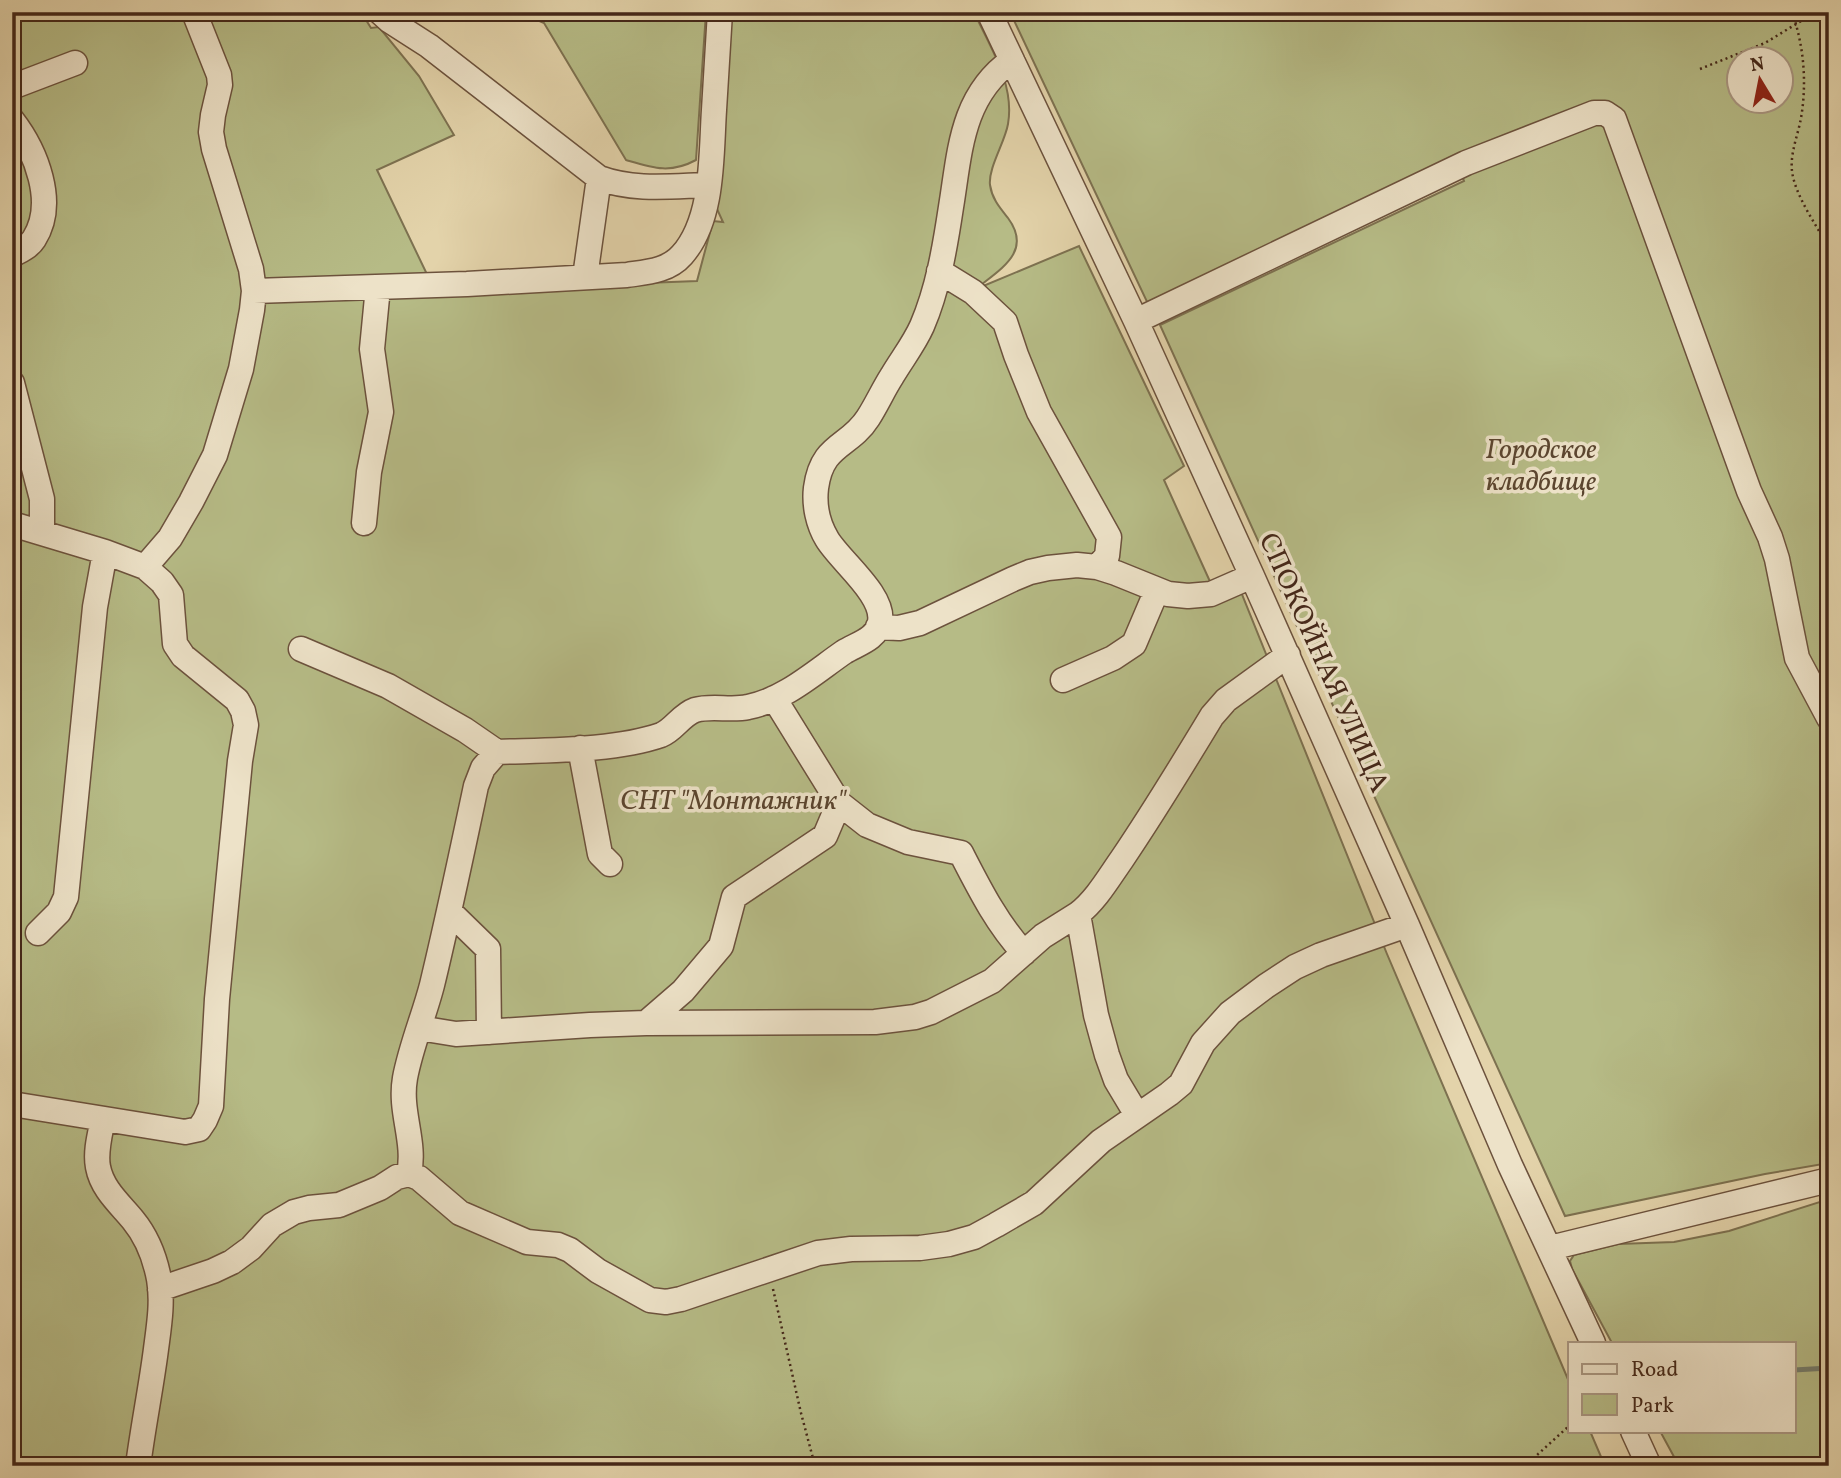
<svg xmlns="http://www.w3.org/2000/svg" width="1841" height="1478" font-family="Vollkorn,serif">
<rect width="100%" height="100%" fill="#e3d3aa"/>
<filter id="stains"><feTurbulence type="fractalNoise" baseFrequency=".00286" numOctaves="4"/><feColorMatrix values="0 0 0 0 .2 0 0 0 0 .09 0 0 0 0 .02 0 0 0 .5 -.17"/></filter>
<radialGradient id="worn" r=".72"><stop offset=".6" stop-color="#630" stop-opacity="0"/><stop offset="1" stop-color="#630" stop-opacity=".3"/></radialGradient>
<!-- green -->
<path fill="#b6bb86" stroke="#7d7150" stroke-width="2" fill-rule="evenodd" d="M 12,12 L 361,12 L 371,28 L 379,27 L 419,76 L 454,135 L 377,170 L 435,291 L 697,281 L 713,221 L 723,222 L 717,209 L 717,197 L 732,12 L 974,12 C 990,47 1015,84 1008,124 C 1005,142 988,168 990,185 C 992,199 1000,208 1008,218 C 1033,252 1000,269 976,289 L 1079,246 L 1184,466 L 1164,480 L 1217,597 L 1241,592 L 1387,954 L 1570,1384 L 1570,1431 L 1590,1431 L 1605,1466 L 12,1466 Z
M 519,12 L 706,12 L 696,160 C 670,174 653,168 626,160 L 544,23 Z
M 1010,12 L 1829,12 L 1829,1163 L 1765,1174 L 1565,1216 L 1160,325 L 1464,181 L 1457,162 L 1149,306 ZM 1740,60 L 1782,60 L 1782,102 L 1740,102 Z
M 1829,1199 L 1829,1466 L 1679,1466 L 1660,1431 L 1794,1431 L 1794,1343 L 1612,1343 L 1572,1269 L 1570,1261 L 1574,1255 L 1618,1244 L 1674,1242 L 1729,1231 Z"/>
<g fill="none" stroke-linecap="round" stroke-linejoin="round">
<!-- stream -->
<path stroke="#757e6e" stroke-width="5" d="M 1794,1370 L 1829,1368"/>
<defs>
<path id="minor" d="M 380,12 L 390,21 L 429,46 L 599,178 C 634,191 672,186 708,185
M 989,12 L 1136,321 L 1252,576 L 1407,925 L 1510,1165 L 1593,1343
M 12,87 L 75,63
M 12,120 C 36,151 57,203 34,239 C 29,247 20,251 12,255
M 939,271 L 973,292 L 1005,322 L 1016,355 L 1039,412 L 1109,537 L 1107,556 L 1097,567
M 585,277 L 599,178
M 254,291 L 467,284 L 627,275 C 647,272 668,271 682,255 C 714,219 711,155 714,110 C 716,77 718,45 720,12
M 1136,321 L 1466,163 L 1594,113 L 1605,113 L 1614,119 L 1749,491 L 1770,537 L 1777,559 L 1797,658 L 1829,718
M 12,383 L 42,499 L 42,532
M 364,523 L 369,472 L 381,412 L 372,349 L 378,287
M 12,524 L 105,552 L 145,567 L 170,538 L 191,502 L 215,455 L 241,369 L 252,310 L 254,291 L 251,269 L 214,149 L 211,132 L 213,115 L 220,85 L 219,75 L 194,12
M 878,627 L 899,628 L 920,623 L 1013,579 L 1030,572 L 1048,568 L 1077,565 L 1097,567 L 1116,573 L 1168,594 L 1188,596 L 1211,594 L 1252,576
M 301,649 L 388,686 L 465,730 L 497,752
M 1063,680 L 1113,658 L 1134,644 L 1157,590
M 774,698 L 839,803 L 867,825 L 908,842 L 961,853 C 979,888 997,924 1024,953
M 580,748 L 600,854 L 610,864
M 449,911 L 488,949 L 489,1032
M 38,933 L 59,912 L 66,897 L 95,607 L 105,552
M 646,1023 L 683,991 L 721,946 L 734,897 L 825,836 L 839,803
M 419,1028 L 456,1034 L 590,1025 L 646,1023 L 875,1022 L 915,1017 L 931,1012 L 992,981 L 1043,936 L 1078,914
M 12,1104 L 185,1132 L 199,1129 L 205,1120 L 211,1106 L 217,999 L 240,761 L 246,725 L 243,711 L 237,700 L 183,656 L 175,644 L 171,595 L 162,582 L 145,567
M 1137,1115 L 1116,1080 L 1107,1055 L 1096,1015 L 1078,914 C 1096,900 1108,879 1122,859 C 1153,813 1183,764 1212,716 L 1226,700 L 1288,655
M 103,1119 C 100,1134 95,1152 98,1167 C 102,1189 120,1204 133,1220 C 147,1237 155,1258 159,1279 C 163,1302 159,1326 156,1349 C 151,1388 143,1427 138,1466
M 409,1174 C 416,1141 399,1112 405,1078 C 411,1046 424,1016 432,985 C 448,919 462,852 476,786 L 483,768 L 497,752 C 546,750 615,751 661,735 C 674,730 681,715 695,710 C 712,705 731,711 748,707 C 784,700 815,672 844,652 C 857,644 877,639 880,622 C 885,595 840,561 827,539 C 818,524 814,505 816,488 C 822,443 849,448 868,418 C 877,404 883,390 892,376 C 902,359 914,344 922,326 C 938,289 945,247 951,207 C 960,152 961,96 1012,60
M 1550,1248 L 1829,1180
M 160,1289 L 213,1271 L 232,1262 L 251,1248 L 272,1225 L 294,1212 L 309,1208 L 339,1205 L 380,1188 L 397,1177 L 409,1174 L 419,1178 L 460,1213 L 527,1242 L 558,1245 L 570,1250 L 598,1271 L 650,1300 L 666,1302 L 681,1299 L 818,1253 L 851,1249 L 920,1248 L 949,1244 L 974,1237 L 996,1225 L 1034,1203 L 1101,1141 L 1169,1094 L 1181,1084 L 1203,1043 L 1230,1013 L 1266,986 L 1295,967 L 1321,955 L 1407,925
M 1633,1431 L 1649,1466"/>
</defs>
<!-- minor casing -->
<use href="#minor" stroke="#6c523d" stroke-width="27"/>
<!-- path -->
<path stroke="#442719" stroke-width="2.5" stroke-dasharray="2 3.5" stroke-linecap="butt" d="M 1792,12 C 1804,46 1807,83 1801,118 C 1798,135 1790,153 1792,171 C 1795,196 1817,226 1829,248
M 1700,69 L 1765,43 L 1816,12
M 773,1289 L 801,1413 L 815,1466
M 1525,1466 L 1570,1425"/>
<!-- minor -->
<use href="#minor" stroke="#ede2c8" stroke-width="24"/>
</g>
<g text-anchor="middle" dominant-baseline="central" stroke-width="7" stroke-linejoin="round" paint-order="stroke">
<!-- park labels -->
<g font-size="28" font-style="italic" fill="#5b452f" stroke="#ede2c8">
<text x="1541" y="450">Городское<tspan x="1541" dy="32">кладбище</tspan></text>
<text x="733" y="801">СНТ "Монтажник"</text>
</g>
<!-- street labels -->
<g font-size="28" fill="#442719" stroke="#ede2c8">
<text transform="translate(1323 663) rotate(66)">СПОКОЙНАЯ УЛИЦА</text>
</g>
</g>
<!-- margin -->
<rect width="1841" height="1478" fill="none" stroke="#e3d3aa" stroke-width="42"/>
<rect x="14" y="14" width="1813" height="1450" fill="none" stroke="#442719" stroke-width="3.5"/>
<rect x="21" y="21" width="1799" height="1436" fill="none" stroke="#442719" stroke-width="2"/>
<!-- legend -->
<rect x="1568" y="1342" width="228" height="91" fill="#ede2c8" stroke="#a99782" stroke-width="2"/>
<rect x="1582" y="1364" width="35" height="10" fill="#ede2c8" stroke="#a99782" stroke-width="2"/>
<text x="1631" y="1376" font-size="21" fill="#442719">Road</text>
<rect x="1582" y="1394" width="35" height="21" fill="#b6bb86" stroke="#a99782" stroke-width="2"/>
<text x="1631" y="1412" font-size="21" fill="#442719">Park</text>
<!-- north arrow -->
<g transform="translate(1760 80) rotate(350)"><circle r="33" fill="#ede2c8" stroke="#a99782" stroke-width="2"/>
<path d="M0-5L12 26L0 18L-12 26Z" fill="#8f2418"/>
<text y="-10" font-size="19" font-weight="bold" text-anchor="middle" fill="#442719">N</text>
</g>
<rect width="100%" height="100%" filter="url(#stains)"/>
<rect width="100%" height="100%" fill="url(#worn)"/>
</svg>
